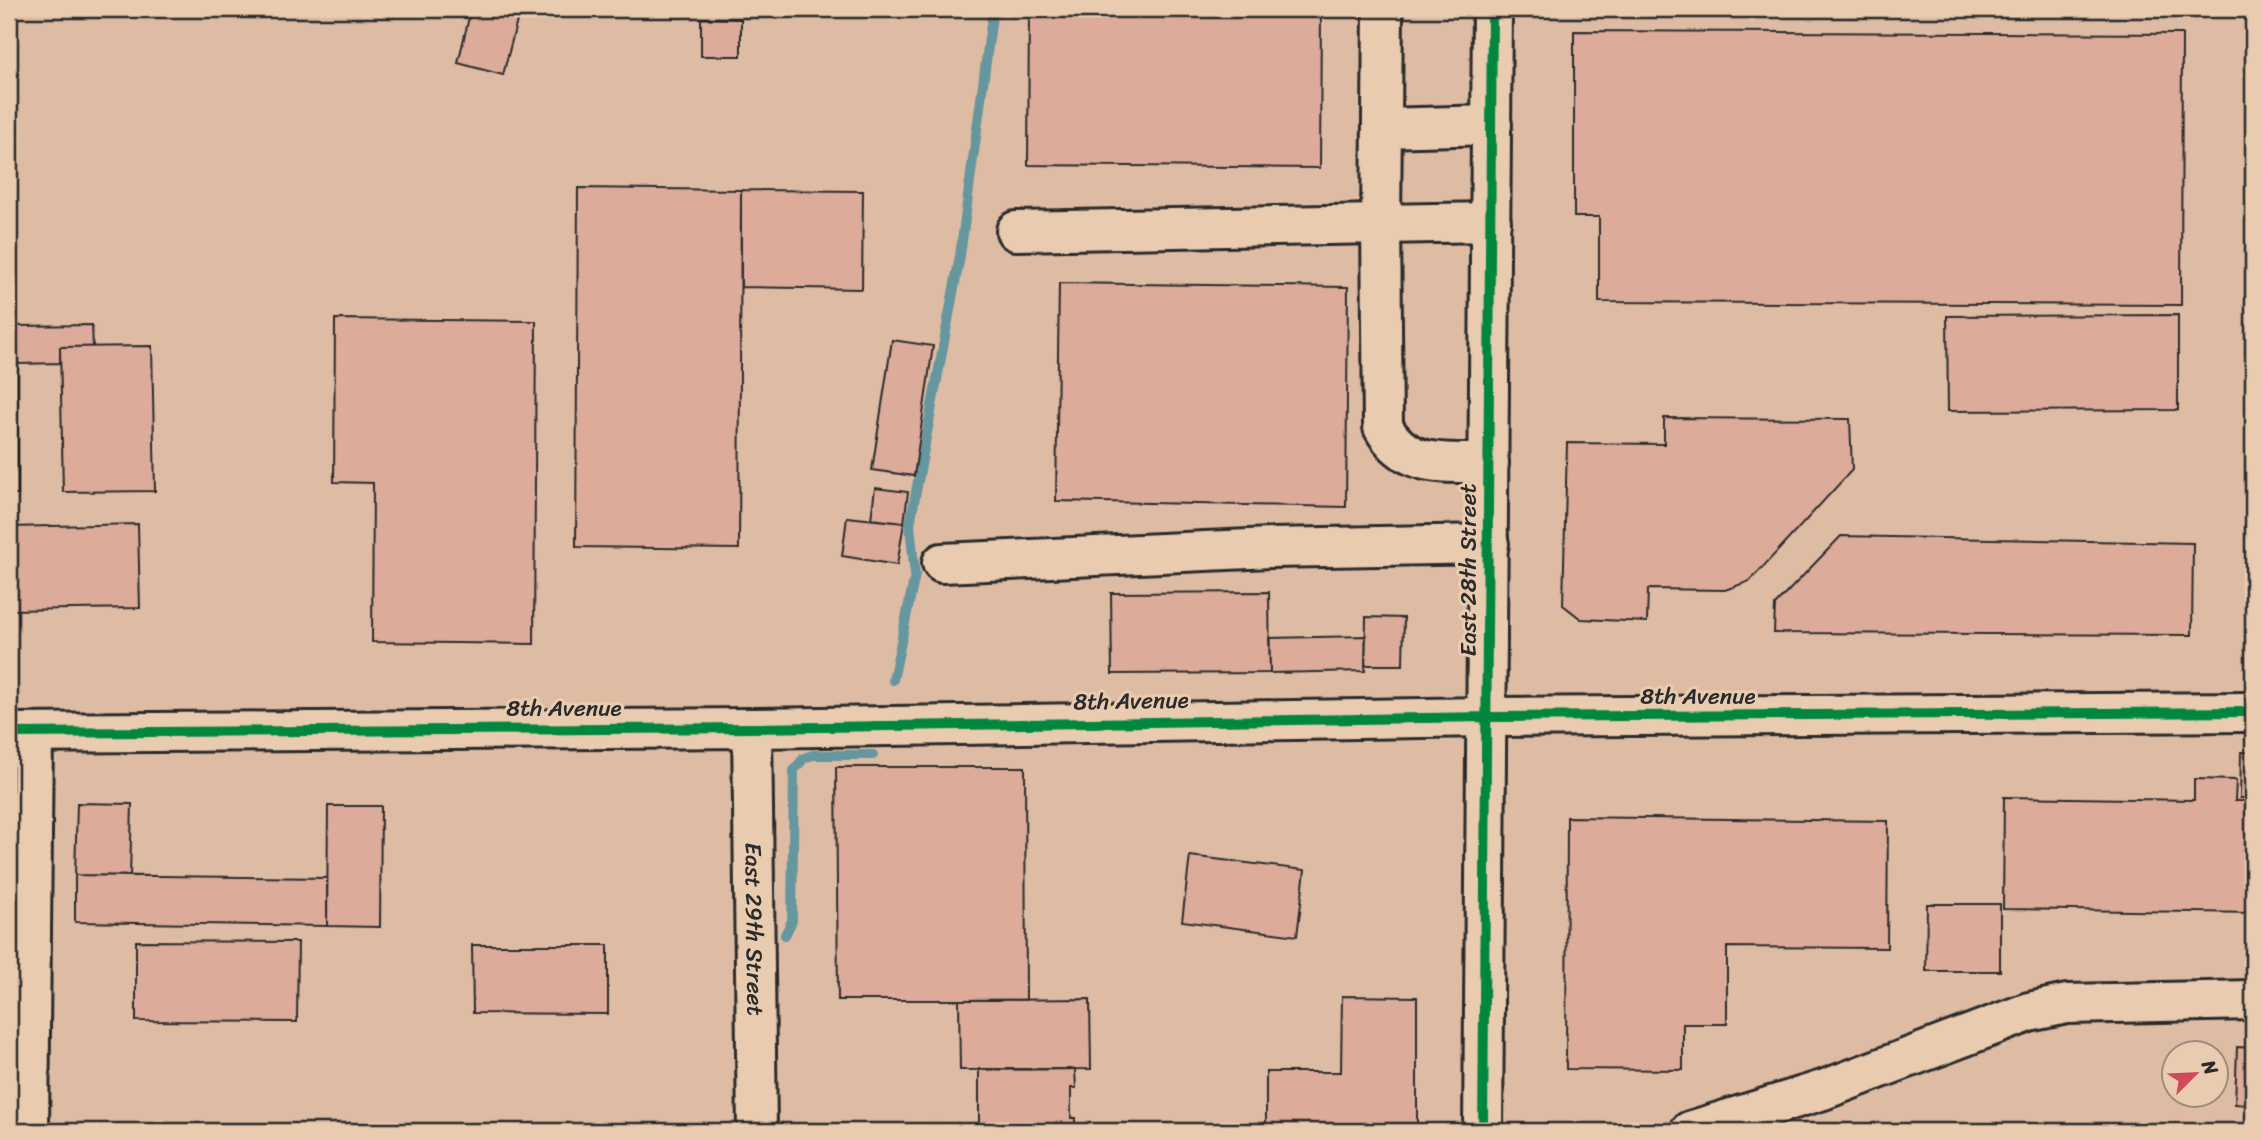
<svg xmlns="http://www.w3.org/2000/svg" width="2262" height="1140" font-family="Sriracha,sans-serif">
<rect width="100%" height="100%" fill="#e9ccb0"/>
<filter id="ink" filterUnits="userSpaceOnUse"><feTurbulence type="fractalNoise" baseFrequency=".0143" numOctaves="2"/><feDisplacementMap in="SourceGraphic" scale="14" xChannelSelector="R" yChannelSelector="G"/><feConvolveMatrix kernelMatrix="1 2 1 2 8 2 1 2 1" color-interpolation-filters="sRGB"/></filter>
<g filter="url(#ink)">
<!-- built -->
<path fill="#debca4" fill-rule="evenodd" d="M 9,9 L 2253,9 L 2253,1131 L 9,1131 ZM 2174,1052 L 2216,1052 L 2216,1094 L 2174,1094 Z"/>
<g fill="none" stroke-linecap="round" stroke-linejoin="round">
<!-- stream -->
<path stroke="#66979e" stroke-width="10" d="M 893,680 L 915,575 L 910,524 L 960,256 L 993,9
M 785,935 L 792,921 L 794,770 L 804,758 L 813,755 L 873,755"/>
</g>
<!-- building -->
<path fill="#ddab9a" stroke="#2b2b2b" stroke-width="2" d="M 9,9 L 13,9 L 15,117 L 9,117 Z
M 471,9 L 520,9 L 503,75 L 458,63 Z
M 1029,9 L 1321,9 L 1320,168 L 1028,165 Z
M 701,18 L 741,19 L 741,56 L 701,56 Z
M 1574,31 L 2182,34 L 2181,305 L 1599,302 L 1599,217 L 1574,217 Z
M 9,172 L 16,172 L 18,495 L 9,495 Z
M 578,188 L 741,190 L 739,549 L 576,547 Z
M 741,190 L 863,191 L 862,289 L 741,287 Z
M 1059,283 L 1348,287 L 1346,507 L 1056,501 Z
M 2178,315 L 2178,410 L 1948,411 L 1947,316 Z
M 335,319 L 536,321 L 534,644 L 372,642 L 373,483 L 334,482 Z
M 92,325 L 93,347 L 60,347 L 60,363 L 18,364 L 17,326 Z
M 892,340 L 933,346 L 914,476 L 872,470 Z
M 152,346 L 155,491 L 63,492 L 60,347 Z
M 1664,418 L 1850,419 L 1852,470 L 1750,581 L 1725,590 L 1648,589 L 1647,622 L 1581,619 L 1563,605 L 1567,443 L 1664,444 Z
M 875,488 L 908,492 L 904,523 L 871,519 Z
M 847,517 L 904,523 L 897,565 L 842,556 Z
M 138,524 L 140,608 L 9,610 L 9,527 Z
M 1841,536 L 2193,543 L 2192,635 L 1774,633 L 1775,605 Z
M 1269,592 L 1270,673 L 1112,674 L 1111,593 Z
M 1366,617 L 1404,618 L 1403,665 L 1365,665 Z
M 1366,636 L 1365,671 L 1270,673 L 1269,638 Z
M 2241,752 L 2253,752 L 2253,798 L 2240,798 Z
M 836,767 L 1025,767 L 1026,1000 L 838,1000 Z
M 2194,779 L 2236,780 L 2235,801 L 2253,801 L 2253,913 L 2003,909 L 2004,797 L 2194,800 Z
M 77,803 L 132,804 L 130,876 L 75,875 Z
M 328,806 L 381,806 L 380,927 L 327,926 Z
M 1567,817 L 1888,821 L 1887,948 L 1727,947 L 1727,1024 L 1683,1024 L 1683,1070 L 1566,1069 Z
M 1190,856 L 1305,870 L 1297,936 L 1182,921 Z
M 75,875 L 327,878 L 327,926 L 75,922 Z
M 1927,904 L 2000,904 L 2000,971 L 1926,971 Z
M 136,941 L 298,942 L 297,1022 L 136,1021 Z
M 472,945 L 608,945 L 608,1014 L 473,1013 Z
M 1342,996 L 1417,997 L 1417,1131 L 1266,1131 L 1266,1072 L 1341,1072 Z
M 1090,999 L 1091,1069 L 960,1070 L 959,1000 Z
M 2237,1047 L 2253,1048 L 2253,1105 L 2235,1104 Z
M 979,1069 L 1075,1069 L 1076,1088 L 1071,1088 L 1071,1118 L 1075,1118 L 1075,1131 L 979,1131 Z"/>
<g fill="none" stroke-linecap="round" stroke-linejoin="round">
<defs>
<g id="minor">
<path d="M 1383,9 L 1381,224 L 1491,222"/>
<path d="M 1382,128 L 1492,125"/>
<path d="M 1016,231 L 1381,224 L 1383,427 C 1407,470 1446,462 1489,463"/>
<path d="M 942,563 L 1271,548 L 1489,544"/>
<path id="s1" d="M 752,728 L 757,1131"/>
<path d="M 9,733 L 752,728 L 1488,717 L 2253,712"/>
<path d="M 29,1131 L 33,733"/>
<path d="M 1483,1131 L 1492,9"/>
<path d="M 1690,1131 L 1823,1090 L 2029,1012 L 2067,1004 L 2253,1000"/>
</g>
</defs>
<!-- minor casing -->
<use href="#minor" stroke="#2b2b2b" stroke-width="44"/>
<!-- minor -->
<use href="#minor" stroke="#e9ccb0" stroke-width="38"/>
<defs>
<path id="cycleway" d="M 9,733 L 752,728 L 1488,717 L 2253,712
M 1483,1131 L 1492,9"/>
</defs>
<!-- cycleway casing -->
<use href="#cycleway" stroke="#e9ccb0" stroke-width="15"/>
<!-- cycleway -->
<use href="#cycleway" stroke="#00873e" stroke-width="10"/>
</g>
</g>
<g text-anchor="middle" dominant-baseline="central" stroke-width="6" stroke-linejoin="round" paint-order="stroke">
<!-- street labels -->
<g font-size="23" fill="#2b2b2b" stroke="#e9ccb0">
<text transform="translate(1468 570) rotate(-90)">East 28th Street</text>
<text x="1698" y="696">8th Avenue</text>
<text transform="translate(1131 701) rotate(-1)">8th Avenue</text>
<text x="564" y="708">8th Avenue</text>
<text stroke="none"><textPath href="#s1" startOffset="201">East 29th Street</textPath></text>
</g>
</g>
<!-- margin -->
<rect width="2262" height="1140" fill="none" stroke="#e9ccb0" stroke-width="35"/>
<rect x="18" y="18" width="2227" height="1105" fill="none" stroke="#2b2b2b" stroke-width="2.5" filter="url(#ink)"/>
<!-- north arrow -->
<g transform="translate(2195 1074) rotate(66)"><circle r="33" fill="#e9ccb0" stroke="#9d8c7b" stroke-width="2"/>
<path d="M0-5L12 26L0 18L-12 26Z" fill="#d1495b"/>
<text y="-10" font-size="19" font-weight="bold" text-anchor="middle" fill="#2b2b2b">N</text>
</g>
</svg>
